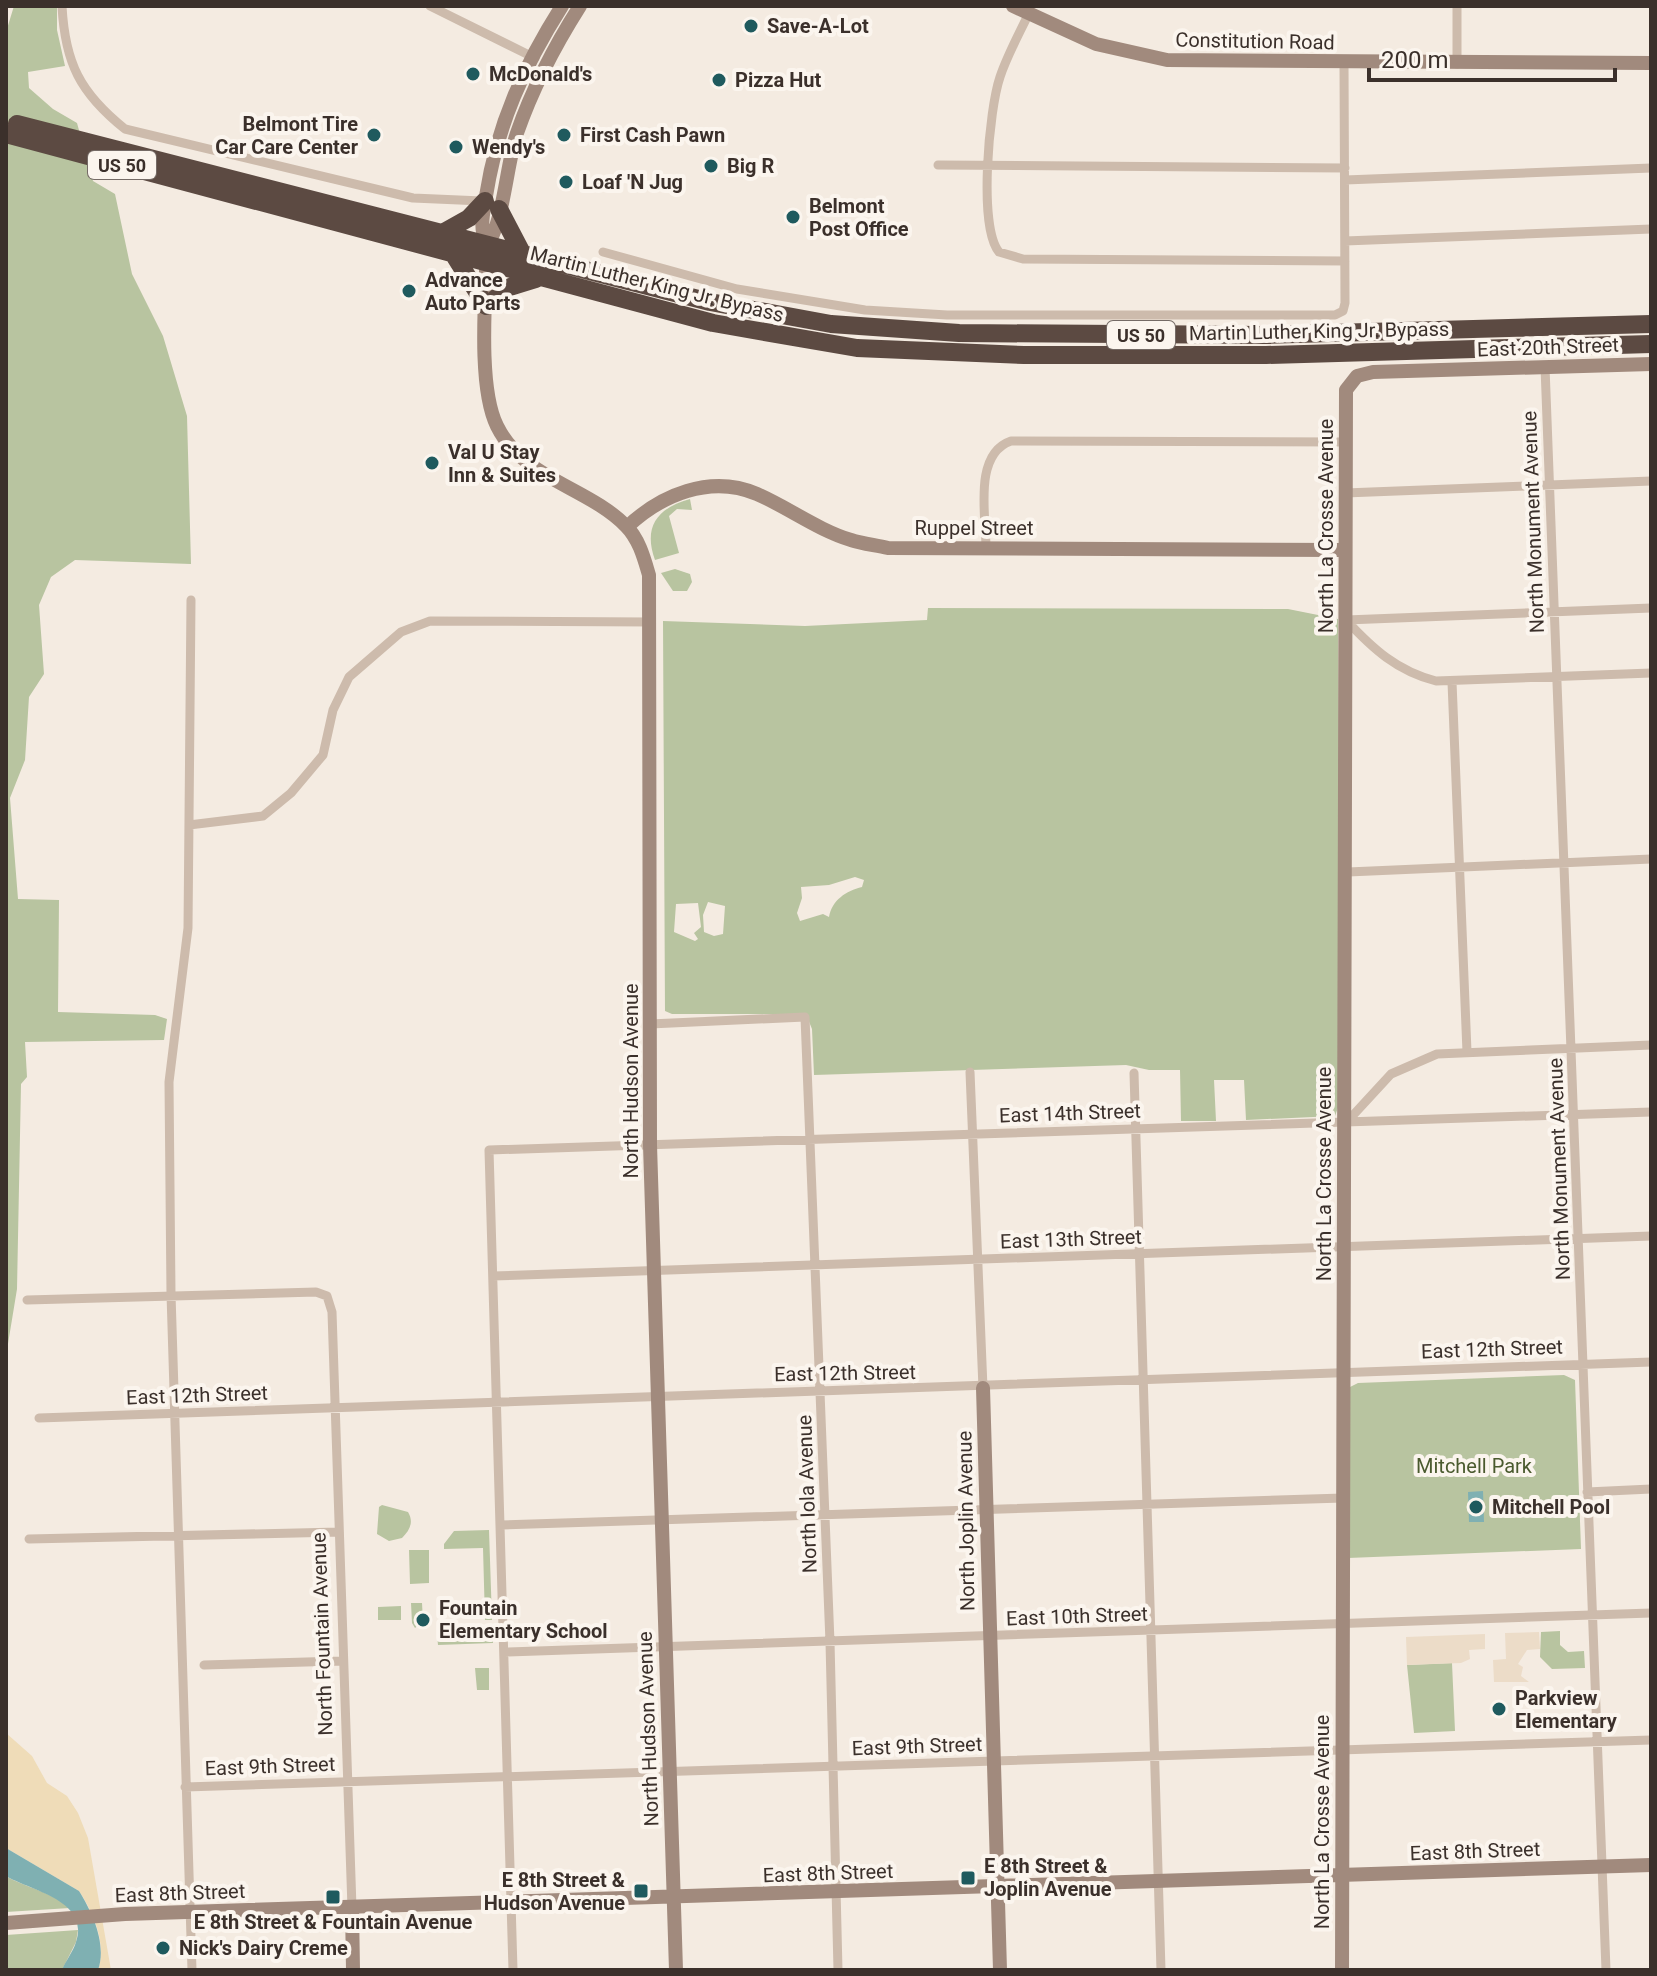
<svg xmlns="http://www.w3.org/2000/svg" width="1657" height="1976" font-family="Roboto,sans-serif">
<rect width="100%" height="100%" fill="#f4ebe1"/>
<!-- green -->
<path fill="#b8c4a0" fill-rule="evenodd" d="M 14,6 L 57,6 L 57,30 L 65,66 L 28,72 L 29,88 L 53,109 L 77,123 L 93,181 L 115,194 L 132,274 L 163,336 L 187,416 L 191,564 L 75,560 L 51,577 L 39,605 L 44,674 L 29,697 L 25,760 L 10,798 L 18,899 L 59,900 L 58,1012 L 155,1015 L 167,1019 L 164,1040 L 25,1042 L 27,1077 L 21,1084 L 17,1289 L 6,1356 L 6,32 Z
M 690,499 L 692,510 L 677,509 L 669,516 L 679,553 L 655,560 C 643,527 657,508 690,499 Z
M 675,569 L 690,574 L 692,582 L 687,591 L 673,591 L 661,573 Z
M 928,608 L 1288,609 L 1338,619 L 1341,1099 L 1335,1116 L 1246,1120 L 1244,1080 L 1214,1080 L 1216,1121 L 1181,1121 L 1180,1070 L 1149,1070 L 1126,1065 L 814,1075 L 812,1029 L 806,1014 L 672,1014 L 665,1011 L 663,621 L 805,626 L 927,620 ZM 855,877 L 864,880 L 862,887 C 846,891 832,900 829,917 L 823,914 L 800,921 L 797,913 L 802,898 L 801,887 L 829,885 ZM 708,902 L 725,906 L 723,934 L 714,936 L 704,932 L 703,915 ZM 698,903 L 701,927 L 694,933 L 698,939 L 695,941 L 674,932 L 676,904 Z
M 1564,1375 L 1575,1380 L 1581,1549 L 1348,1558 L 1348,1388 L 1358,1383 Z
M 382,1505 L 408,1512 C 414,1522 410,1530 402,1538 L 389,1541 L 377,1534 L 379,1507 Z
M 489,1530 L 492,1620 L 485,1620 L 483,1548 L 444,1549 L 444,1544 L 454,1531 Z
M 409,1550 L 429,1550 L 429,1583 L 410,1584 Z
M 411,1603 L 422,1603 L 423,1621 L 415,1628 L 412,1623 Z
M 401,1606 L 401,1620 L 378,1620 L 378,1607 Z
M 442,1627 L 452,1631 L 493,1630 L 493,1643 L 438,1645 L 437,1634 Z
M 1560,1631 L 1560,1645 L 1568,1652 L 1584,1651 L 1585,1668 L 1552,1669 L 1540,1657 L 1541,1632 Z
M 1452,1663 L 1455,1731 L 1414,1733 L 1407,1665 Z
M 475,1668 L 489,1668 L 489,1690 L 477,1690 Z
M 6,1876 C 26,1888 53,1892 70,1908 L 6,1912 Z
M 78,1930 L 76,1942 L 62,1970 L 6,1970 L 6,1935 Z"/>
<!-- sand -->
<path fill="#efdcb8" d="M 6,1733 L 32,1756 L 47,1783 L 67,1796 L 78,1813 L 88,1838 L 111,1970 L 98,1970 C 107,1945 94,1913 79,1891 L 6,1848 Z"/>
<!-- plaza -->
<path fill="#ecdcc8" d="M 1539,1632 L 1540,1649 L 1527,1650 L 1518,1664 L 1523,1667 L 1521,1676 L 1529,1682 L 1494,1682 L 1493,1660 L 1506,1659 L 1505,1633 Z
M 1485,1634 L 1485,1649 L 1469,1650 L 1470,1659 L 1461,1663 L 1407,1665 L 1406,1637 Z"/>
<!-- water -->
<path fill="#7fb0b2" d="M 1483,1491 L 1484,1522 L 1469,1522 L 1468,1492 Z
M 6,1848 L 79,1891 C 93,1913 107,1945 98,1970 L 62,1970 C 66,1960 73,1952 76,1942 C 90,1900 31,1891 6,1876 Z"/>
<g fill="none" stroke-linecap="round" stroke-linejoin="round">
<!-- street -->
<path stroke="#cdbbac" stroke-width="9" d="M 62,6 C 65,63 80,93 125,129 L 413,198 L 482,201
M 430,6 L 535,58
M 1028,15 C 1018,36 1007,56 1000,77 C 989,109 978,227 999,252 L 1023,259 L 1345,261
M 1457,64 L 1457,6
M 938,165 L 1345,168
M 1345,180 L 1651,168
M 1345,241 L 1651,229
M 603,252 L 737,289 L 865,310 L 947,315 L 1335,315 L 1343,311 L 1345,303 L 1344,63
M 1545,367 L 1606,1970
M 1345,493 L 1651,481
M 986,548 C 986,516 973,454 1011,441 L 1345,442
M 191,600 L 188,928 L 169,1082 L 171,1294 L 192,1970
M 1346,620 C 1373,649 1397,671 1436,681 L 1651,673
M 1346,620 L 1651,608
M 1452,682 L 1467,1052
M 189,825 L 263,816 L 291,793 L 323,755 L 333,710 L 349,677 L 401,632 L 430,621 L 651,622
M 1348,872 L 1651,859
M 650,1024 L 805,1017 L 830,1642 L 838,1970
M 970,1072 L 983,1388
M 1134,1073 L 1161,1970
M 1344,1125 L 1391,1074 L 1437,1054 L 1651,1045
M 493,1276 L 1651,1236
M 27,1300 L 316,1292 L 327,1296 L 332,1312 L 352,1908
M 39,1418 L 1651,1362
M 1587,1492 L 1651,1489
M 501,1525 L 1343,1498
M 29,1539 L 339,1532
M 505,1652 L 1651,1613
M 204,1665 L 341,1661
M 185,1787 L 1651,1740
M 513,1970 L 489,1150 L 1651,1112"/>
<!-- secondary -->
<path stroke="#a18a7d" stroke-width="14" d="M 562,6 C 524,66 497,125 486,196 C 483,214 479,228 487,244 C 486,291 477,386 497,426 C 523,479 588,487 626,526 C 639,539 644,558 649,575 L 650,1145 L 676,1970
M 1013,6 L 1096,44 L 1167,60 L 1651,63
M 487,244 C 503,227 507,161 517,133 C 533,87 554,47 580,6
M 627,527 C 661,495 710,474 757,494 C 789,508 818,530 851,540 C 863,544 876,545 888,548 L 1345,550
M 983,1388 L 1000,1970
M 352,1908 L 353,1970
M 6,1923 L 125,1914 L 1651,1865
M 1342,1970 L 1346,390 L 1357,376 L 1373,372 L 1651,364"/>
<!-- highway -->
<path stroke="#5c4a42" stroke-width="18" d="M 17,124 L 710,302 L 831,324 L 959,333 L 1265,335 L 1651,324
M 6,134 L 713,323 L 857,348 L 1024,355 L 1266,355 L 1651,344
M 499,209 L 522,253
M 444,232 L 469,218 L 485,201
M 454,255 L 486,306 L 510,287 L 536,279"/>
</g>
<!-- markers -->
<g fill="#1f5a5e" stroke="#fbf5ee" stroke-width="3">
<circle cx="751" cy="26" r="8"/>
<circle cx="473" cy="74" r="8"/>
<circle cx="719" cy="80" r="8"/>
<circle cx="374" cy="135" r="8"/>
<circle cx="564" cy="135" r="8"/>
<circle cx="456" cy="147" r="8"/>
<circle cx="711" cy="166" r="8"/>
<circle cx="566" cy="182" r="8"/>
<circle cx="793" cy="217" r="8"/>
<circle cx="409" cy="291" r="8"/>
<circle cx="432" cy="463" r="8"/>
<circle cx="1476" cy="1507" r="8"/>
<circle cx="423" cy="1620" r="8"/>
<circle cx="1499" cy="1709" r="8"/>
<rect x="960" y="1870" width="16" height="16" rx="4"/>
<rect x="633" y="1883" width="16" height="16" rx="4"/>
<rect x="325" y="1889" width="16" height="16" rx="4"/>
<circle cx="163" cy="1948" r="8"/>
</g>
<g text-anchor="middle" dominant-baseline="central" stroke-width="8" stroke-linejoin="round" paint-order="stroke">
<!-- shield labels -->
<g fill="#fbf5ee" stroke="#756b66" stroke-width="2">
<rect x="88" y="151" width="68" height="28" rx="6"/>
<rect x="1107" y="321" width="68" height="28" rx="6"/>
</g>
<g font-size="18" font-weight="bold" fill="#3b302b">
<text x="122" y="165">US 50</text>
<text x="1141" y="335">US 50</text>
</g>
<!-- poi labels -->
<g font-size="20" font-weight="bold" fill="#3b302b" stroke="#fbf5ee" text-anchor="start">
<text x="767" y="26">Save-A-Lot</text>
<text x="489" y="74">McDonald's</text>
<text x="735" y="80">Pizza Hut</text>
<text x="358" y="124" text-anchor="end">Belmont Tire<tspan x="358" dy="23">Car Care Center</tspan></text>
<text x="580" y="135">First Cash Pawn</text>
<text x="472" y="147">Wendy's</text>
<text x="727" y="166">Big R</text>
<text x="582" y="182">Loaf 'N Jug</text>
<text x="809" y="206">Belmont<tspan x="809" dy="23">Post Office</tspan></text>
<text x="425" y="280">Advance<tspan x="425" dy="23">Auto Parts</tspan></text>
<text x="448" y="452">Val U Stay<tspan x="448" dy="23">Inn &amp; Suites</tspan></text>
<text x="1492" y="1507">Mitchell Pool</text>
<text x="439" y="1608">Fountain<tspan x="439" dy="23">Elementary School</tspan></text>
<text x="1515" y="1698">Parkview<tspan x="1515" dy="23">Elementary</tspan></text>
<text x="984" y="1866">E 8th Street &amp;<tspan x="984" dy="23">Joplin Avenue</tspan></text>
<text x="625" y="1880" text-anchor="end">E 8th Street &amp;<tspan x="625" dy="23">Hudson Avenue</tspan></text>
<text x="333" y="1922" text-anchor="middle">E 8th Street &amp; Fountain Avenue</text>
<text x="179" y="1948">Nick's Dairy Creme</text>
</g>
<!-- street labels -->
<g font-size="20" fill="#3b302b" stroke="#fbf5ee">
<text transform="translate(1255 41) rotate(1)">Constitution Road</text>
<text transform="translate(657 284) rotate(14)">Martin Luther King Jr. Bypass</text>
<text transform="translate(1319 331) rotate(-1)">Martin Luther King Jr. Bypass</text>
<text transform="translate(1548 347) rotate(-2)">East 20th Street</text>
<text transform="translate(1533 522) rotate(-92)">North Monument Avenue</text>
<text transform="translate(1326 526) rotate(-90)">North La Crosse Avenue</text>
<text x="974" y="528">Ruppel Street</text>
<text transform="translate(631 1081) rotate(-90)">North Hudson Avenue</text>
<text transform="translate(1070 1113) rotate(-2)">East 14th Street</text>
<text transform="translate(1559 1169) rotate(-92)">North Monument Avenue</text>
<text transform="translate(1324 1174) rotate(-90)">North La Crosse Avenue</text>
<text transform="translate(1071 1239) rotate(-2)">East 13th Street</text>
<text transform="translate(1492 1349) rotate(-2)">East 12th Street</text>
<text transform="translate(845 1373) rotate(-1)">East 12th Street</text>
<text transform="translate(197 1395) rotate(-2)">East 12th Street</text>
<text transform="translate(807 1494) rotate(-92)">North Iola Avenue</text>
<text transform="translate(966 1521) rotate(-91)">North Joplin Avenue</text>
<text transform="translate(1077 1616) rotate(-2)">East 10th Street</text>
<text transform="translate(322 1634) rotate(-92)">North Fountain Avenue</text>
<text transform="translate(648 1729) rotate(-92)">North Hudson Avenue</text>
<text transform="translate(917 1746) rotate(-2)">East 9th Street</text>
<text transform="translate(270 1766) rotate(-2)">East 9th Street</text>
<text transform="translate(1322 1822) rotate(-90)">North La Crosse Avenue</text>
<text transform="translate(1475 1851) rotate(-2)">East 8th Street</text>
<text transform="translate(828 1873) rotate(-2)">East 8th Street</text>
<text transform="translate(180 1893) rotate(-2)">East 8th Street</text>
</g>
<!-- park labels -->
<g font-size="20" fill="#4a5a2e" stroke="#fbf5ee">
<text x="1474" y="1466">Mitchell Park</text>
</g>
</g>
<!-- border -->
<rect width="1657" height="1976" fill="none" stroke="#3b302b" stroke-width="16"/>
<!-- scale -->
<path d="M1369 68v12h246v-12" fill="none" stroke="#3b302b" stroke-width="4"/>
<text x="1381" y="68" font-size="24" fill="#3b302b" stroke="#fbf5ee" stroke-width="6" paint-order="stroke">200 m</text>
</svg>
